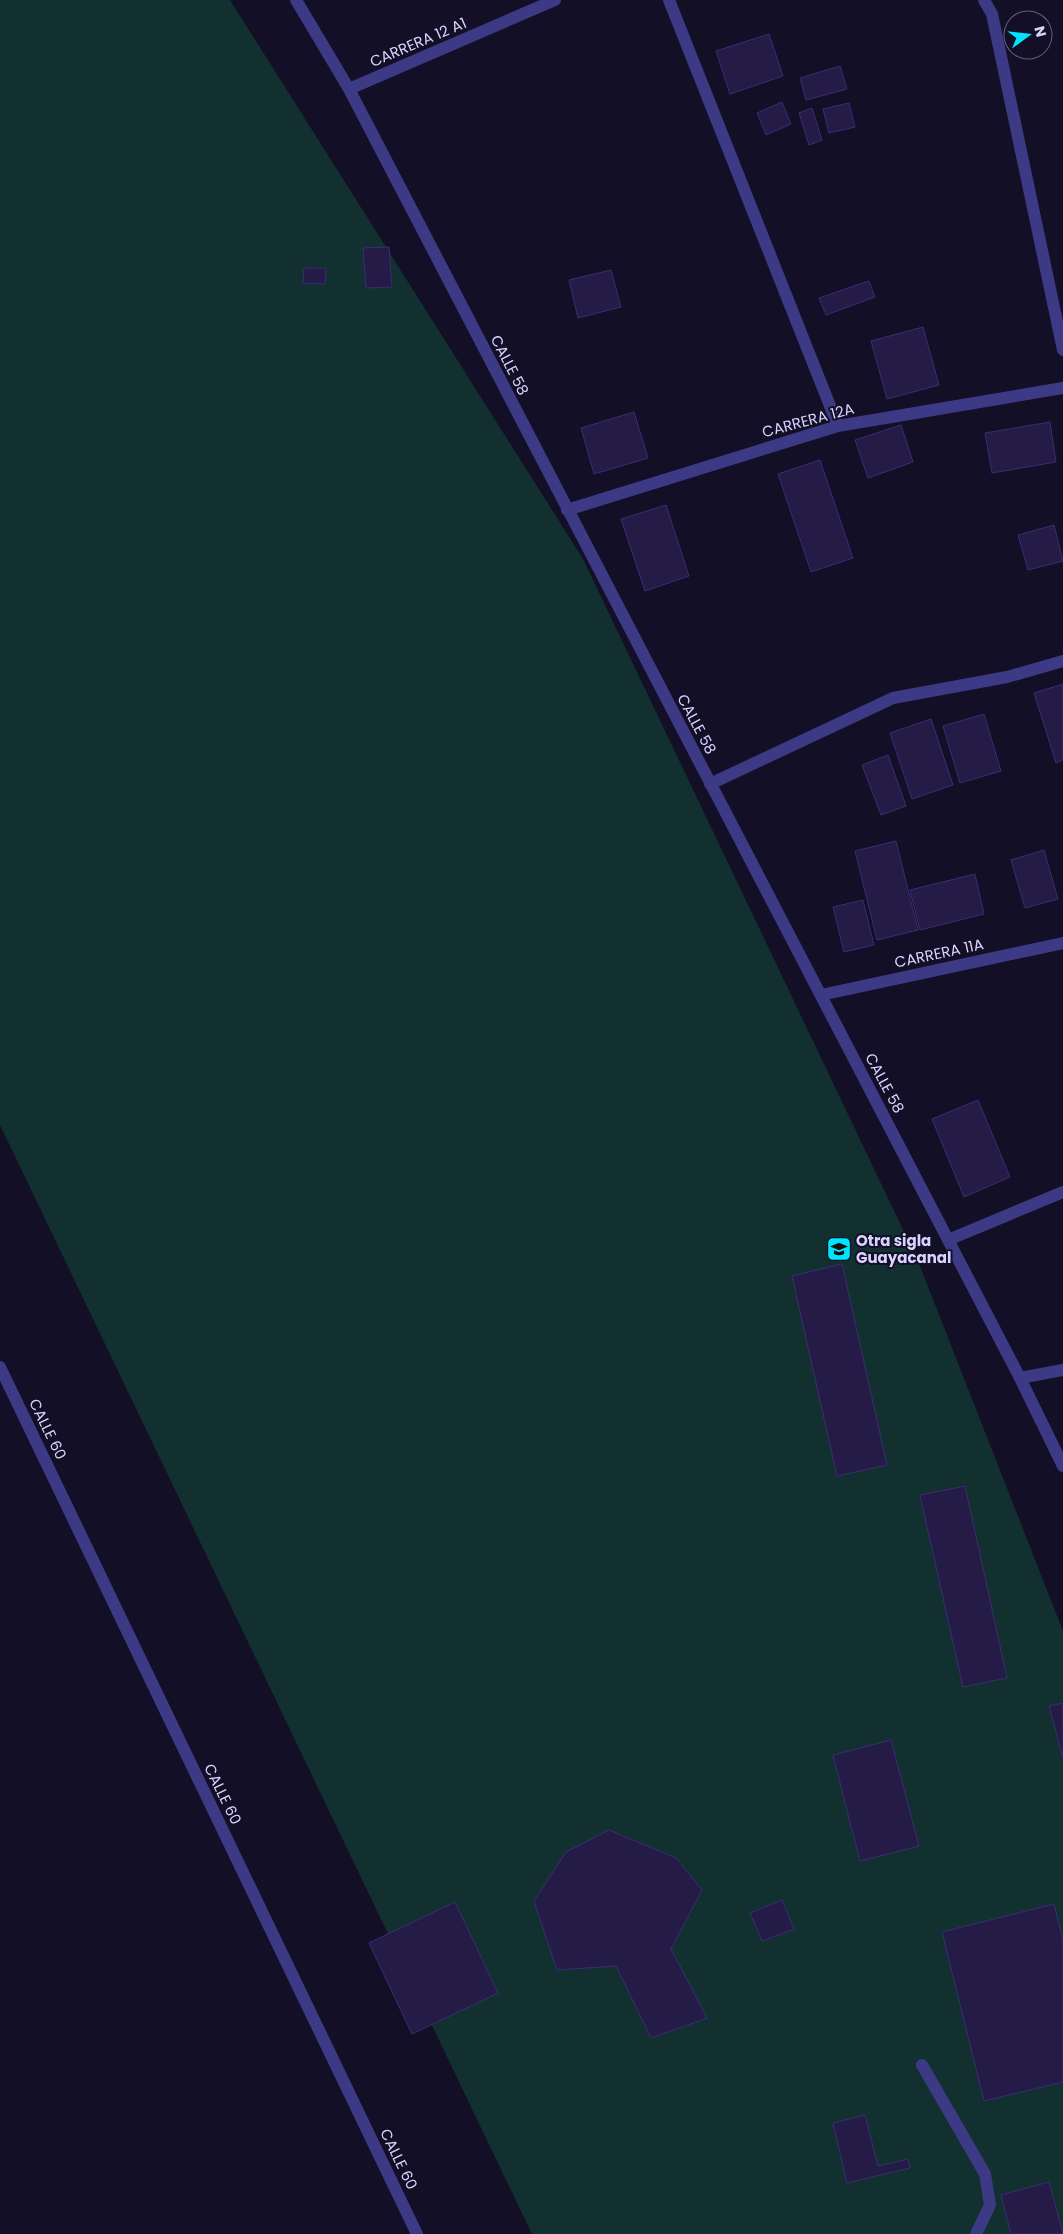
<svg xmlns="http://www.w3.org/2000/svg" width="1063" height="2234" font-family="Poppins,sans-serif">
<rect width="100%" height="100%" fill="#130f26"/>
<!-- green -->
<path fill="#12302f" d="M 0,0 L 230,0 L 583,559 L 918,1261 L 1063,1631 L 1063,2234 L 532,2234 L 0,1125 Z"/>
<!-- building -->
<path fill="#241b47" stroke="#3b2d73" d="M 769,34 L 783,76 L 730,94 L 716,51 Z
M 840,66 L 847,89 L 806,100 L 800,78 Z
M 782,102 L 791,124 L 766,135 L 757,113 Z
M 849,103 L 855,127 L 829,133 L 823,109 Z
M 812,108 L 822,140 L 809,145 L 799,113 Z
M 389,247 L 392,287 L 366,288 L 363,248 Z
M 304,268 L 326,268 L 325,284 L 303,283 Z
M 611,270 L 621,307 L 578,318 L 569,280 Z
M 869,281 L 875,297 L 826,315 L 819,298 Z
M 923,327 L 939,385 L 887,399 L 871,341 Z
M 634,412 L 648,458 L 594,474 L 581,428 Z
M 1050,422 L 1056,462 L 992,473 L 985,433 Z
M 901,425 L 913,462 L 868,478 L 855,440 Z
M 820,460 L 853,558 L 811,572 L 778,474 Z
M 666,505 L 689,576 L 645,591 L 621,519 Z
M 1054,525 L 1063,561 L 1028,570 L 1018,535 Z
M 1063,684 L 1063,760 L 1056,763 L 1034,693 Z
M 984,714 L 1001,771 L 960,783 L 943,726 Z
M 931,719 L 953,785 L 912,799 L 890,733 Z
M 888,755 L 906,806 L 881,815 L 862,765 Z
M 896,841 L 918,930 L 877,940 L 855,851 Z
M 1044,850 L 1058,899 L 1025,908 L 1011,860 Z
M 975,874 L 984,914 L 920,930 L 910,890 Z
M 863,900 L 874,945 L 844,952 L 833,907 Z
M 978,1100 L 1010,1177 L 964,1197 L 932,1119 Z
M 842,1264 L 887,1465 L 837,1476 L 792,1276 Z
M 965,1486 L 1007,1678 L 963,1687 L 920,1495 Z
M 1063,1703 L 1063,1758 L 1049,1706 Z
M 891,1740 L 919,1846 L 860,1861 L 833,1755 Z
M 609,1830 L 676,1858 L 702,1890 L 671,1949 L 707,2018 L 651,2038 L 616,1966 L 557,1970 L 534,1901 L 566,1852 Z
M 782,1900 L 794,1929 L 762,1941 L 750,1913 Z
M 455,1902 L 498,1993 L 412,2034 L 369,1943 Z
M 1054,1904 L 1063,1941 L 1063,2082 L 984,2101 L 942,1932 Z
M 865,2115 L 878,2166 L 908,2159 L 910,2168 L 847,2183 L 833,2123 Z
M 1049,2182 L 1063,2234 L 1011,2234 L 1001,2195 Z"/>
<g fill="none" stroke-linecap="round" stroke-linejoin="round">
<!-- minor -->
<path stroke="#3d3a85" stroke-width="12" d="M 296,0 L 349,89 L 1020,1378 L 1063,1466
M 669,0 L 838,426
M 984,0 L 992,14 L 1063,350
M 349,89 L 555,0
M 567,510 L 838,426 L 1063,388
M 710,784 L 893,698 L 1007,677 L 1063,661
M 821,995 L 1063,943
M 948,1240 L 1063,1192
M 0,1367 L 417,2234
M 1020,1378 L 1063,1370
M 922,2065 L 985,2174 L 990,2205 L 976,2234"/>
</g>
<!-- icons -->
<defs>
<symbol id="school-square" viewBox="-11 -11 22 22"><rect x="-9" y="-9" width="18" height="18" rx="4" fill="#00e5ff" stroke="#130f26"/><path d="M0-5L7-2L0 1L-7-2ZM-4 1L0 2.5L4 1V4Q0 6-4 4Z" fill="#111"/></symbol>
</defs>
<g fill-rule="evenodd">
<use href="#school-square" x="825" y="1235" width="28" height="28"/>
</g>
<g text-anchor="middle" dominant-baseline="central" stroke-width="4" stroke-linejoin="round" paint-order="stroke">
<!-- street labels -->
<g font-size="15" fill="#d9d4ff" stroke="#130f26">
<text transform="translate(418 42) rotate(-23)">CARRERA 12 A1</text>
<text transform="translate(510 365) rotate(63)">CALLE 58</text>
<text transform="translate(808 420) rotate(-15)">CARRERA 12A</text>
<text transform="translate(697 724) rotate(62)">CALLE 58</text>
<text transform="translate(939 953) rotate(-12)">CARRERA 11A</text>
<text transform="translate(885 1083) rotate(62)">CALLE 58</text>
<text transform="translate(48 1429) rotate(64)">CALLE 60</text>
<text transform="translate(223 1794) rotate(64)">CALLE 60</text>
<text transform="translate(399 2159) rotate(64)">CALLE 60</text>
</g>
<!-- poi labels -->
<g font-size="15" font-weight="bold" fill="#d9d4ff" stroke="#130f26" text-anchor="start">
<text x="856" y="1240">Otra sigla<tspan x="856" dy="17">Guayacanal</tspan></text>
</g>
</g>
<!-- north arrow -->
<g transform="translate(1028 35) rotate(75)"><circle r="24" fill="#130f26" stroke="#625e7d"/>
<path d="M0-4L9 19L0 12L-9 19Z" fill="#00e5ff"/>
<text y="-8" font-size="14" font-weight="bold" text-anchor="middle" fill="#d9d4ff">N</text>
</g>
</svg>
